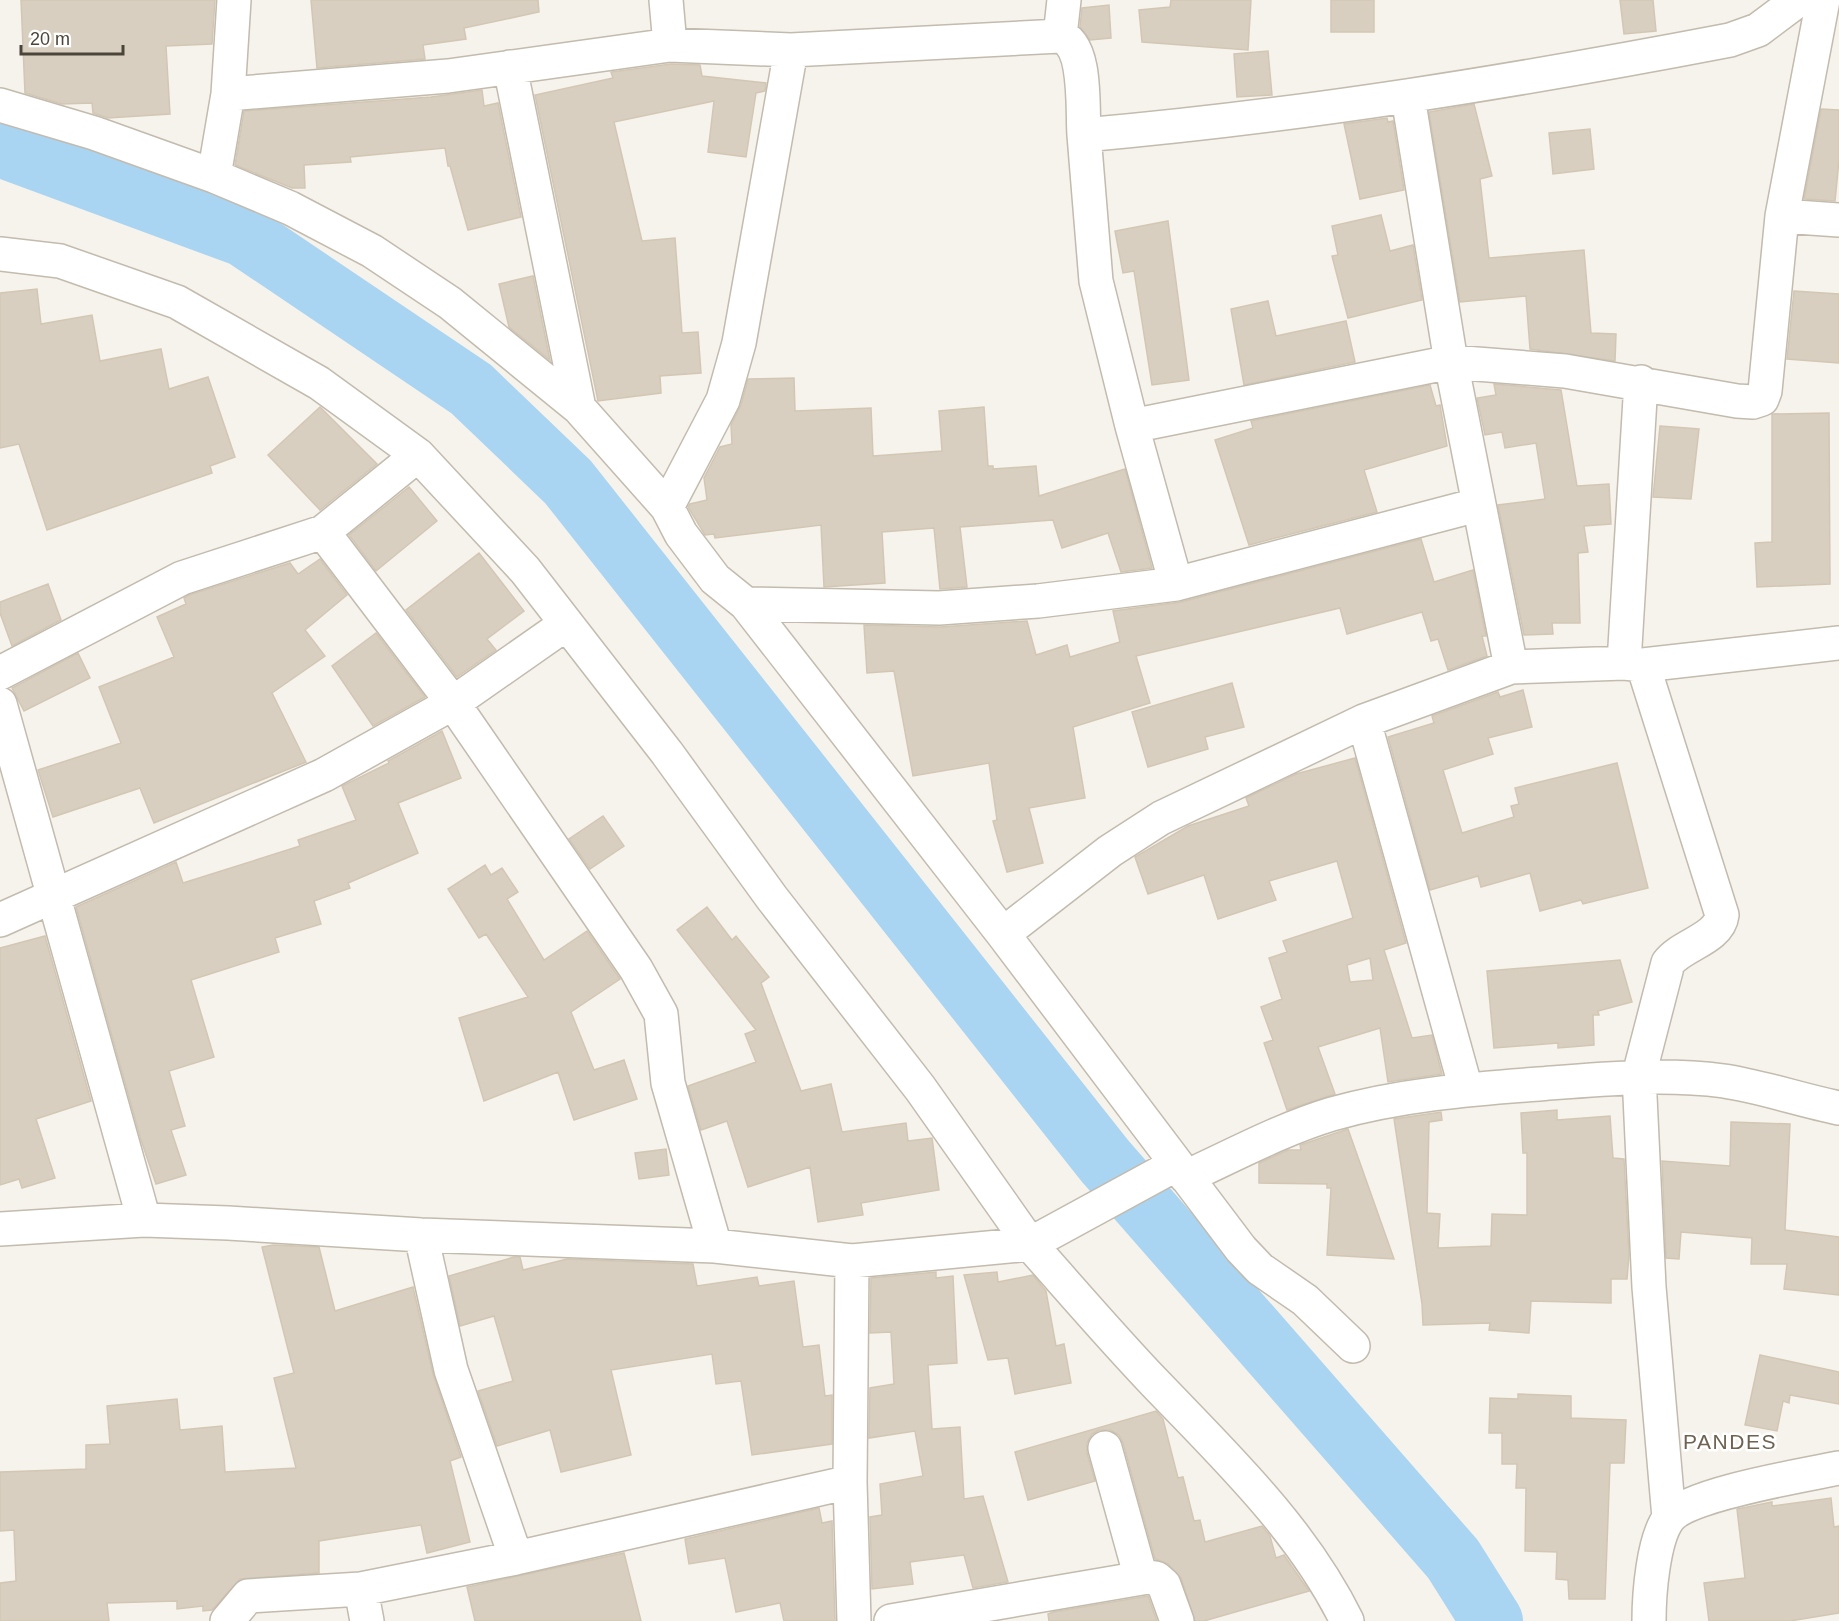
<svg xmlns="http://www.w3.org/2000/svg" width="1839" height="1621" font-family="Arial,sans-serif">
<rect width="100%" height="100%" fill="#f6f3ec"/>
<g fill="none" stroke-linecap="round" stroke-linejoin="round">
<!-- river -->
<path stroke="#a9d4f2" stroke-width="62" d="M 0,146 L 244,236 L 471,389 L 568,482 L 1105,1161 L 1453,1559 L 1492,1621"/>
</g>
<!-- building -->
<path fill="#d8cfc1" stroke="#d3c7b4" stroke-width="1.5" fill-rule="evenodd" d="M 21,0 L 215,0 L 212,44 L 166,46 L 170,114 L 108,118 L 93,113 L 92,103 L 62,104 L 25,93 Z
M 311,0 L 538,0 L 539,12 L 464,28 L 466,39 L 423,45 L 425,59 L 317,68 Z
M 1171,0 L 1251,0 L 1248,50 L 1142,42 L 1139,10 L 1170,7 Z
M 1331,0 L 1374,0 L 1374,32 L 1331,32 Z
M 1620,0 L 1653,0 L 1656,31 L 1624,34 Z
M 1109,5 L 1111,38 L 1090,40 L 1080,27 L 1082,8 Z
M 1268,51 L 1272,95 L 1237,97 L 1234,54 Z
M 671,64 L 700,65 L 702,76 L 766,83 L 765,91 L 756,93 L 746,157 L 708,152 L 714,101 L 614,122 L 642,241 L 675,238 L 682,333 L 698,332 L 701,373 L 660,376 L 661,393 L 598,401 L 535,95 L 613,78 L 611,72 Z
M 482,90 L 484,106 L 498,103 L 521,217 L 468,230 L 450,166 L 448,166 L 445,148 L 350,157 L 351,162 L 304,165 L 305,188 L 292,188 L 235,165 L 244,111 L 431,97 Z
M 1474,104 L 1492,176 L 1480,179 L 1489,258 L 1584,250 L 1591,333 L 1616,334 L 1615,361 L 1530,349 L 1526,296 L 1460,302 L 1429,112 Z
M 1821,109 L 1839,110 L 1839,160 L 1835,201 L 1804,199 Z
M 1387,118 L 1388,122 L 1393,121 L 1404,190 L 1360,199 L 1344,124 Z
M 1590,129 L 1594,169 L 1553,174 L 1549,133 Z
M 1381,215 L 1390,251 L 1413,245 L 1422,300 L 1348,318 L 1332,256 L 1338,255 L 1332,226 Z
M 1168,221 L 1189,380 L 1152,385 L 1134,271 L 1123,273 L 1115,231 Z
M 533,276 L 550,360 L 509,327 L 499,284 Z
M 37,289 L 41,324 L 92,315 L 100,361 L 161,349 L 169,389 L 208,377 L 235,457 L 210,466 L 212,473 L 47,530 L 19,444 L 0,448 L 0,293 Z
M 1794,291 L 1839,294 L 1839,363 L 1787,359 Z
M 1268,301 L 1276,336 L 1346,321 L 1355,362 L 1244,385 L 1231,309 Z
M 794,378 L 795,411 L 871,408 L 873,456 L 942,451 L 939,411 L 984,407 L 988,466 L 993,466 L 993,469 L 1036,466 L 1039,496 L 1125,469 L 1152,568 L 1121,572 L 1108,533 L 1062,548 L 1053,520 L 960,527 L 967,587 L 940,589 L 934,528 L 882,532 L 885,583 L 824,587 L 821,525 L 715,538 L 714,534 L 705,535 L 688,507 L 690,504 L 707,500 L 704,478 L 720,447 L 732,444 L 731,425 L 741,405 L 748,379 Z
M 1494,384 L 1561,390 L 1577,486 L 1609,484 L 1611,524 L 1584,526 L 1588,552 L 1578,553 L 1580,623 L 1552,623 L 1553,634 L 1524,635 L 1498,505 L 1545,499 L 1536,443 L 1505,448 L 1502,432 L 1485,435 L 1477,398 L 1496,395 Z
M 1430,385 L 1436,406 L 1440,405 L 1447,446 L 1364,470 L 1377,512 L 1249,545 L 1215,440 L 1253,428 L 1251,421 Z
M 320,407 L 377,464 L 320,510 L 268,455 Z
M 1829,413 L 1830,584 L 1757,587 L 1755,543 L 1772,542 L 1772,414 Z
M 1660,426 L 1699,429 L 1691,499 L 1653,497 Z
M 409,487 L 437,521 L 376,571 L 349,535 Z
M 1421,539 L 1434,582 L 1473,570 L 1486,636 L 1482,636 L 1487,656 L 1448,670 L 1438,639 L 1431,641 L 1422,612 L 1347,634 L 1340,608 L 1136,656 L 1150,703 L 1073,727 L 1085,798 L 1029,808 L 1043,863 L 1007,872 L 993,821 L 997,820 L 989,763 L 913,776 L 894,671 L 867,673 L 864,625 L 940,627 L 1027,621 L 1036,655 L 1067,645 L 1070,657 L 1120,642 L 1113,611 L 1181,602 Z
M 479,553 L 524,611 L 487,639 L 496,650 L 457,677 L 406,610 Z
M 320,559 L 347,595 L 305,630 L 325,656 L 272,693 L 306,762 L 154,823 L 140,788 L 53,817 L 38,770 L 121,743 L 99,687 L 174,657 L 157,617 L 186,604 L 184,598 L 189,595 L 290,563 L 298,574 Z
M 48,584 L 61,620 L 12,646 L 0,613 L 0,602 Z
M 376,633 L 425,697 L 373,726 L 332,666 Z
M 78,653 L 90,678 L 24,711 L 12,688 Z
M 1232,683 L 1244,727 L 1205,737 L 1208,749 L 1148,767 L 1132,712 Z
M 1523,690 L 1532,727 L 1488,738 L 1493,754 L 1443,770 L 1462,833 L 1514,817 L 1511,806 L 1519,804 L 1515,788 L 1617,763 L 1648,888 L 1583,904 L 1581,900 L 1540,911 L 1530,873 L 1481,887 L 1478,876 L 1430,890 L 1388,737 L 1434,723 L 1432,716 L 1498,692 L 1500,697 Z
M 442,731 L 461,778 L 398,803 L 418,853 L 348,883 L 350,888 L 314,901 L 321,924 L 275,938 L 279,952 L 191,980 L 214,1057 L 169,1071 L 185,1126 L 171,1130 L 186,1175 L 156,1184 L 141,1140 L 76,907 L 176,862 L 183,883 L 300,846 L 298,840 L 356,820 L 342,786 L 389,763 L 388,761 Z
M 1355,758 L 1406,943 L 1384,950 L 1412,1038 L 1432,1035 L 1442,1074 L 1388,1082 L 1380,1028 L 1318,1047 L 1335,1094 L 1287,1110 L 1264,1043 L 1273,1040 L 1261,1007 L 1282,999 L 1269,958 L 1287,952 L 1283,941 L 1353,918 L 1337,861 L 1269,881 L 1276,900 L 1218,919 L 1204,875 L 1148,894 L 1135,857 L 1188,826 L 1249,806 L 1246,798 L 1296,774 ZM 1370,958 L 1373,980 L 1350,982 L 1347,965 Z
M 603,816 L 624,846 L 590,869 L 569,839 Z
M 485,865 L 491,875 L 502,868 L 518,892 L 507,899 L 544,960 L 587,931 L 620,979 L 571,1012 L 594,1070 L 624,1060 L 637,1099 L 574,1120 L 558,1072 L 484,1101 L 459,1018 L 528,997 L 486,934 L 479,938 L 448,889 Z
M 707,907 L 732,940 L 736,936 L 769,977 L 761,983 L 801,1091 L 831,1084 L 842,1132 L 906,1123 L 908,1141 L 932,1138 L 939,1190 L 861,1203 L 863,1215 L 818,1222 L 810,1167 L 748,1187 L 727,1121 L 701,1130 L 688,1086 L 756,1062 L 745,1034 L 756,1030 L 677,930 Z
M 45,936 L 91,1101 L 36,1119 L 55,1178 L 22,1188 L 19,1179 L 0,1185 L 0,948 Z
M 1620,960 L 1632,1002 L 1598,1011 L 1599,1015 L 1593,1015 L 1594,1045 L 1558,1048 L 1558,1043 L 1494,1048 L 1487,971 Z
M 1557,1110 L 1557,1120 L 1610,1116 L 1613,1158 L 1624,1159 L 1629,1255 L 1627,1279 L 1611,1279 L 1611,1303 L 1531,1301 L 1529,1333 L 1489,1330 L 1490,1323 L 1423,1325 L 1422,1304 L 1394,1119 L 1441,1112 L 1442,1120 L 1429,1122 L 1427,1213 L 1440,1214 L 1438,1248 L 1491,1246 L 1492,1214 L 1527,1215 L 1527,1153 L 1523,1153 L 1521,1113 Z
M 1731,1122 L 1790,1124 L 1785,1230 L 1839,1237 L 1839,1295 L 1784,1289 L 1787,1264 L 1751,1264 L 1752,1238 L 1681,1232 L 1679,1259 L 1666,1258 L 1662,1161 L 1730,1166 Z
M 1348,1129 L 1394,1259 L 1327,1255 L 1331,1188 L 1327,1188 L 1327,1184 L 1259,1183 L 1259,1163 L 1288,1150 L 1301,1150 L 1300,1145 Z
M 666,1149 L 669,1175 L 639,1179 L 635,1153 Z
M 273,1245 L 319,1247 L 335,1311 L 413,1287 L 433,1374 L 461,1457 L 450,1461 L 470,1542 L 427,1553 L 421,1525 L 319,1541 L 319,1573 L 240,1579 L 212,1610 L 203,1611 L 203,1606 L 177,1609 L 177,1601 L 107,1603 L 109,1621 L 0,1621 L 0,1583 L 16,1581 L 14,1530 L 0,1531 L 0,1472 L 86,1469 L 86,1445 L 110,1444 L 107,1406 L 177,1399 L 180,1430 L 222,1426 L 225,1472 L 296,1468 L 274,1378 L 294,1373 L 262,1247 Z
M 514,1257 L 520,1257 L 523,1270 L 567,1259 L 693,1264 L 697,1286 L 757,1277 L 759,1286 L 794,1281 L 803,1347 L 819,1345 L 825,1396 L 832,1395 L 832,1444 L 752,1455 L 741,1381 L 716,1384 L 712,1354 L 611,1370 L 631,1455 L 561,1472 L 550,1430 L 497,1446 L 478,1391 L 513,1381 L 494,1316 L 460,1326 L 449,1276 Z
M 936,1272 L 936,1278 L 953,1276 L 957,1363 L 928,1365 L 932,1429 L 960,1427 L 964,1499 L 983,1496 L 1008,1582 L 973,1588 L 964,1555 L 910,1562 L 913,1584 L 872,1589 L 870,1517 L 882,1515 L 880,1484 L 923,1476 L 915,1431 L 869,1438 L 870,1388 L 894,1384 L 891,1332 L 870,1333 L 871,1278 Z
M 997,1272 L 998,1282 L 1033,1275 L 1046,1291 L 1056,1346 L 1064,1344 L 1071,1383 L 1015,1394 L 1008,1358 L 988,1360 L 964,1275 Z
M 1760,1355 L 1839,1372 L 1839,1404 L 1790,1395 L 1789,1403 L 1783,1401 L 1777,1431 L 1745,1425 Z
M 1518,1394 L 1571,1396 L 1571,1418 L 1626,1420 L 1624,1463 L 1610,1463 L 1605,1599 L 1569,1599 L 1568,1580 L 1556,1579 L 1557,1552 L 1525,1551 L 1526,1488 L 1516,1488 L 1517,1464 L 1502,1464 L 1502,1433 L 1489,1433 L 1490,1398 L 1518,1399 Z
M 1156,1411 L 1163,1419 L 1178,1478 L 1183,1477 L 1194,1521 L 1200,1520 L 1205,1542 L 1262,1526 L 1270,1536 L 1276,1558 L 1284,1555 L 1309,1591 L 1204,1621 L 1195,1621 L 1181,1578 L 1168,1564 L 1155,1559 L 1123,1443 L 1119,1435 L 1110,1430 L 1099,1430 L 1092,1434 L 1087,1443 L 1087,1453 L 1095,1481 L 1028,1500 L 1015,1452 Z
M 1831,1498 L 1834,1527 L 1839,1526 L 1839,1613 L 1790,1621 L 1709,1621 L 1704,1583 L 1745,1578 L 1737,1509 L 1772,1502 L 1772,1506 Z
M 819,1508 L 822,1523 L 832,1521 L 835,1621 L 784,1621 L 780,1603 L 736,1612 L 725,1558 L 689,1564 L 685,1539 Z
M 624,1553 L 641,1621 L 475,1621 L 467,1587 Z
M 1148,1596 L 1157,1621 L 1049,1621 L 1048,1614 L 1053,1612 Z"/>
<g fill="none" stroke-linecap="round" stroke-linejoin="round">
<defs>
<path id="minor" d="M 234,0 L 228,94 L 214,176 L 290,208 L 372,251 L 450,303 L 579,408 L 667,507 L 681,534 L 715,579 L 746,604 L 1003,934 L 1241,1249 L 1260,1269 L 1305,1300 L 1353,1346
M 666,0 L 670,45
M 1060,36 L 1064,0
M 510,67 L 579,408
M 228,94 L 448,76 L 670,45 L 791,50 L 1060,36 C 1088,45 1082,109 1084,135 C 1301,116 1516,81 1730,40 L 1758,30 L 1798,0
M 1408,97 L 1451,362 L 1511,667
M 0,105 L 94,133 L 214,176
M 1084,135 L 1096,281 L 1132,426 L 1176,584
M 1782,216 L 1839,220
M 0,254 L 60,261 L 177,302 L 319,383 L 418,455 L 525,570 L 667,753 L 772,898 L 920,1088 L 1030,1244 L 1175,1165
M 1132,426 L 1451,362 L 1565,371 L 1737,401 L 1753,402 L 1762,399 L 1765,391 L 1782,216 L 1823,0
M 667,507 L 723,400 L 739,343 L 791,50
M 323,532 L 418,455
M 746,604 L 939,608 L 1038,601 L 1176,584 L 1477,505
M 1624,663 L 1641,382
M 1643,665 L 1722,915 C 1719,939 1681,945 1668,963 L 1639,1075 L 1649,1287 L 1669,1518
M 0,673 L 182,578 L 323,532 L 453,703 L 636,969 L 661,1014 L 668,1083 L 715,1246
M 0,704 L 144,1220
M 1364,721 L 1466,1089
M 0,920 L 324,775 L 453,703 L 566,624
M 1003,934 L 1110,851 L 1161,818 L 1364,721 L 1511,667 L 1624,663 L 1643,665 L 1839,643
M 1186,1177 C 1234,1155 1282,1129 1332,1114 C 1399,1095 1470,1089 1539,1084 C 1601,1079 1662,1073 1724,1081 C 1763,1087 1800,1100 1839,1108
M 0,1229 L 144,1220 L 228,1223 L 421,1235 L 715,1246 L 852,1261 L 1030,1244 C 1071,1290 1112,1338 1155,1383 C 1225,1456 1302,1529 1347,1621
M 421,1235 L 451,1370 L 516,1558
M 852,1261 L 850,1482 L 854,1621
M 1105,1448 L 1141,1578
M 361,1589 L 367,1621
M 227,1621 L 248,1596 L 361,1589 L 516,1558 L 850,1482
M 891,1621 L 1148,1577 L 1156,1578 L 1164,1585 L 1177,1621
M 1649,1621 C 1649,1595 1653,1539 1669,1518 C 1689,1494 1805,1475 1839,1468"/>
</defs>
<!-- minor casing -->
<use href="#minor" stroke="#c2bbae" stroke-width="36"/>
<!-- minor -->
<use href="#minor" stroke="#fff" stroke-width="33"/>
</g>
<g text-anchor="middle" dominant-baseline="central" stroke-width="5" stroke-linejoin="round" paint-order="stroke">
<!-- quarter labels -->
<g font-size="21" letter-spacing="1.5" fill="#6e6250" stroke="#fff">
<text x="1730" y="1441">PANDES</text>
</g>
</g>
<!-- scale -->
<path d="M21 45v9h102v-9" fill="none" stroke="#4b4439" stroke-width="3"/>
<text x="30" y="45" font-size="18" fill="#4b4439" stroke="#ffffff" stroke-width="4.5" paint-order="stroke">20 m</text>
</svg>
